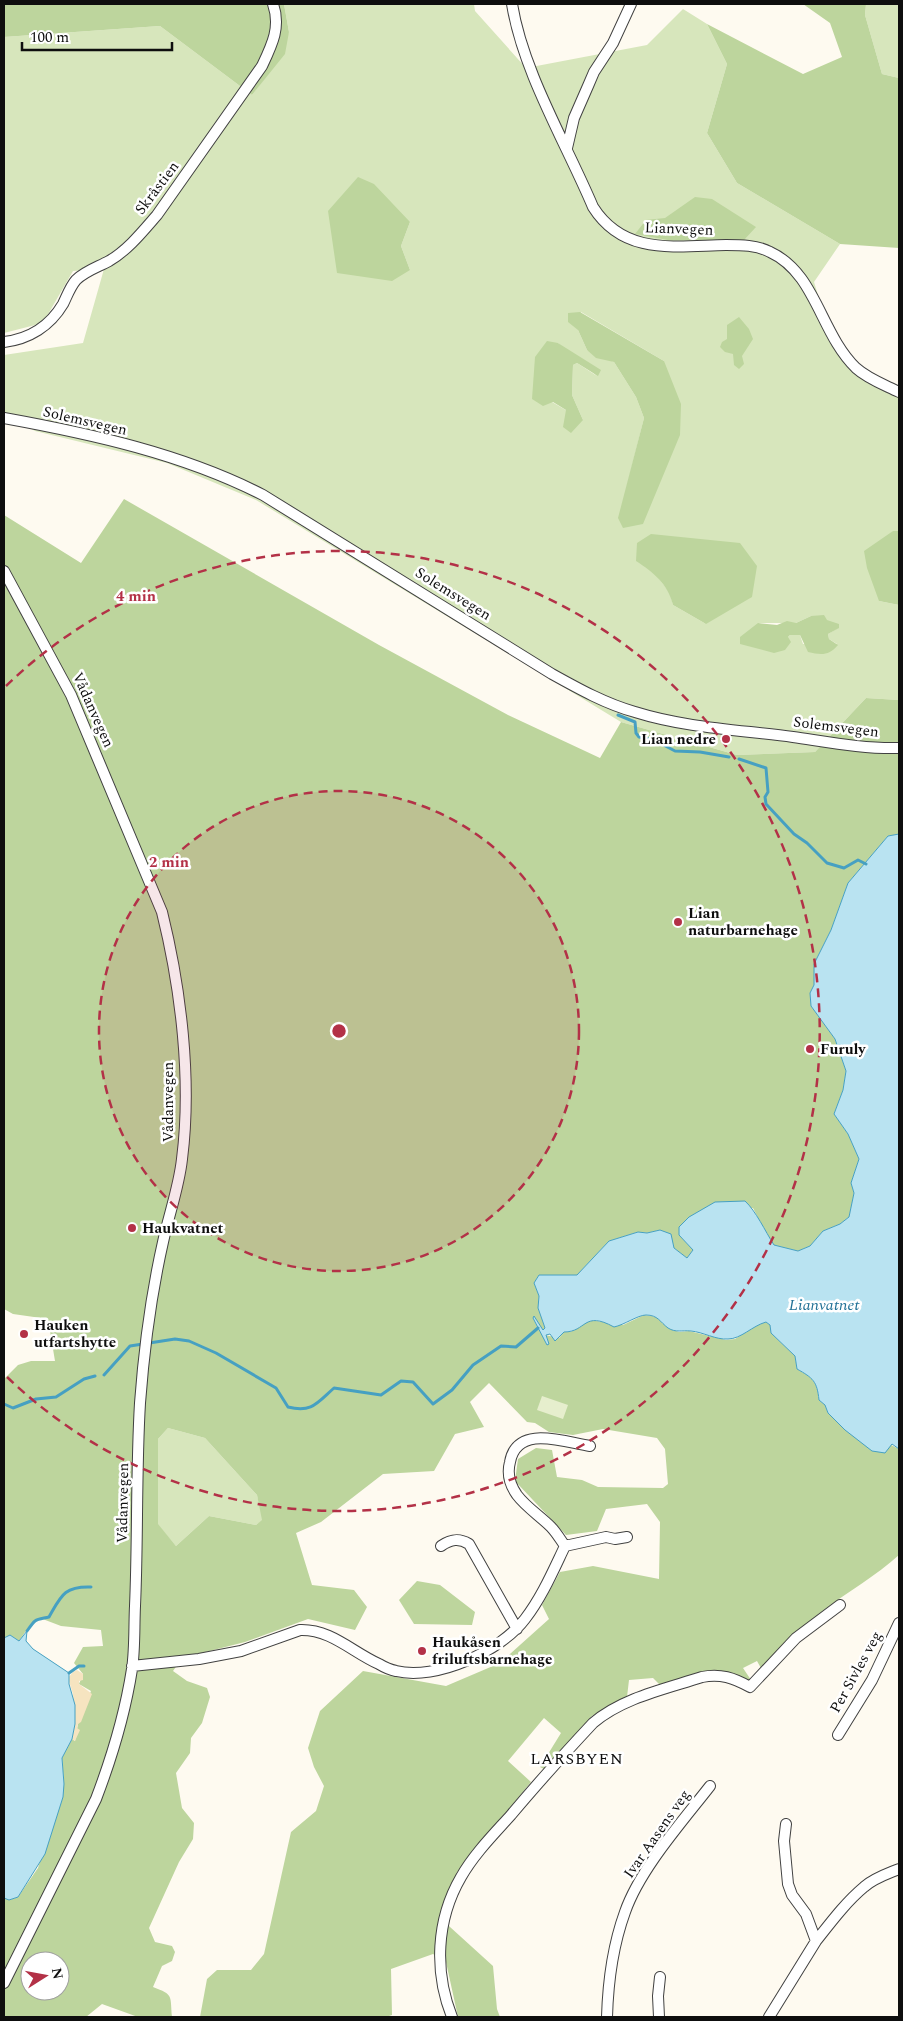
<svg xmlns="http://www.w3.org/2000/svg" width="903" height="2021" font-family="Spectral,serif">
<rect width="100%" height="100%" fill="#fefaf0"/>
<!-- green -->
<path fill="#d7e6bc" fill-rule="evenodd" d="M 284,4 L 474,4 L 475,11 L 526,68 L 647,45 L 683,9 L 707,24 L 727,64 L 707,133 L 737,183 L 840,244 L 814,282 L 826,321 L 858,365 L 899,387 L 899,531 L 893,531 L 879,601 L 899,605 L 899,700 L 866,698 L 815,752 L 737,755 L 621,722 L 256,500 L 167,463 L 35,431 L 4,414 L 4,355 L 83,343 L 104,269 L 73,271 L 43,323 L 4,333 L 4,37 L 160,26 L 252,95 L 268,74 L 289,32 ZM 328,211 L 410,222 L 401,246 L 410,270 ZM 581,312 L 664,361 L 619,518 L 644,418 L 636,397 L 614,362 L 587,350 L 578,330 ZM 558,343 L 597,376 L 577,363 L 573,365 L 572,395 L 583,420 L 552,402 ZM 653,571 L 706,624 L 673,605 L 670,593 ZM 811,616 L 838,628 L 828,634 L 829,639 L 837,644 L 803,644 L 800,635 L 790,635 L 788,637 L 758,623 L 796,623 Z
M 866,4 L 899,4 L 899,78 L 882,74 L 865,15 Z
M 168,1428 L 205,1438 L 257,1495 L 263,1520 L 256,1525 L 209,1516 L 176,1546 L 157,1524 L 158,1439 Z"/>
<!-- forest -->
<path fill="#bdd59d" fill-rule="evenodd" d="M 4,4 L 284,4 L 289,32 L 285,54 L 252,95 L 160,26 L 4,37 Z
M 803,4 L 866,4 L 865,15 L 882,74 L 899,78 L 899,248 L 840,244 L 737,183 L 707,133 L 727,64 L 707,24 L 803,74 L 842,57 L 830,23 Z
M 358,177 L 374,184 L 410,222 L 401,246 L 410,270 L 392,281 L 337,273 L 328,211 Z
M 695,197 L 712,199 L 756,227 L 744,240 L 668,240 L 635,234 L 646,220 L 665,218 Z
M 580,312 L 664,361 L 681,404 L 680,435 L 643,524 L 623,528 L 618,518 L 644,418 L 636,397 L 614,362 L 596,358 L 587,350 L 578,330 L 568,322 L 568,313 Z
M 739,317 L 749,329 L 753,339 L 742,356 L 744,364 L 739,369 L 734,365 L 733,354 L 725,352 L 720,347 L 722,342 L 727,339 L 727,325 Z
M 547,341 L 558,343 L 601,370 L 598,376 L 577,363 L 573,365 L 572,395 L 583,420 L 571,433 L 563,427 L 566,410 L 553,402 L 543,406 L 532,399 L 535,357 Z
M 124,499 L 379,645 L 508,715 L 600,758 L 621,722 L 737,755 L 815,752 L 866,698 L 899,700 L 899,834 L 888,836 L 848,883 L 831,930 L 814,964 L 814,985 L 810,993 L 811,1006 L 835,1039 L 846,1071 L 843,1090 L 834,1114 L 848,1134 L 859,1159 L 851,1183 L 854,1193 L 849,1217 L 840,1224 L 823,1231 L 810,1246 L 798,1251 L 774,1245 L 761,1224 L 753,1208 L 679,1235 L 693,1250 L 687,1258 L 674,1248 L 660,1230 L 647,1233 L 638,1232 L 609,1241 L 577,1275 L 539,1275 L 534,1283 L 539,1296 L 538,1308 L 545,1328 L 543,1331 L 534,1317 L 533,1318 L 547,1345 L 545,1335 L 559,1338 L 564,1332 L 570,1332 L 590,1320 L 623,1325 L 644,1315 L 658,1317 L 668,1328 L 679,1332 L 689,1331 L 726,1340 L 735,1339 L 756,1325 L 766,1322 L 770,1325 L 771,1333 L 795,1356 L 797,1369 C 813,1378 817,1381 819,1400 L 825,1405 L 828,1413 L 899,1449 L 899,1555 C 876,1576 849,1591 824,1610 C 801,1628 781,1648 762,1670 L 757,1661 L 743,1668 L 751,1680 L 747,1680 L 715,1670 L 661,1686 L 653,1678 L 629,1680 L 627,1697 L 592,1716 L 544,1769 L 540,1767 L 561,1733 L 544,1718 L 508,1761 L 531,1782 L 457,1872 L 439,1917 L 493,1966 L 497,2009 L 500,2017 L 458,2017 L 446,1962 L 433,1954 L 391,1969 L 392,2015 L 386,2017 L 200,2017 L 207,1979 L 217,1970 L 251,1970 L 264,1954 L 291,1832 L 316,1811 L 324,1786 L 314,1767 L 308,1748 L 320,1711 L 363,1671 L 446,1686 L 500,1663 L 549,1619 L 542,1605 L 560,1572 L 593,1566 L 659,1579 L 660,1522 L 647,1504 L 606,1509 L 597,1531 L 566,1535 L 515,1481 L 518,1459 L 536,1448 L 552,1450 L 557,1477 L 582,1480 L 598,1487 L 663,1488 L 668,1484 L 665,1449 L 657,1438 L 603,1429 L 573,1435 L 549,1432 L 535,1423 L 527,1422 L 489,1383 L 470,1402 L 484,1427 L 455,1434 L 434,1471 L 383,1474 L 321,1522 L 296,1533 L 312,1585 L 354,1590 L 367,1607 L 355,1630 L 308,1619 L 245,1642 L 182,1658 L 173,1671 L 187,1681 L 207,1688 L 210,1697 L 202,1723 L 191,1738 L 190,1753 L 176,1773 L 182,1808 L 194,1823 L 193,1839 L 179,1862 L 149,1928 L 155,1942 L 172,1946 L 175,1952 L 172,1961 L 162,1966 L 153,1987 C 174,1995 170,1995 172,2017 L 138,2017 L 102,2004 L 86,2017 L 4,2017 L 4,1898 L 9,1900 L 18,1897 L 38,1868 L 64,1784 L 62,1758 L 72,1739 L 75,1741 L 78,1724 L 91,1691 L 79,1684 L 83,1674 L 74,1663 L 83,1647 L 103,1646 L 101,1630 L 61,1626 L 40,1618 L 30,1625 L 19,1641 L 10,1635 L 4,1638 L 4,1379 L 18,1365 L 31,1361 L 55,1361 L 48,1319 L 13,1314 L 4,1309 L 4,515 L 81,563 ZM 168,1428 L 205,1438 L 257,1495 L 262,1520 L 256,1525 L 209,1516 L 176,1546 L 158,1524 L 158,1439 ZM 30,1961 L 60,1961 L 60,1991 L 30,1991 Z
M 893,531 L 899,531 L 899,605 L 879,601 L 867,568 L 864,551 Z
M 651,534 L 740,543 L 757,566 L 752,597 L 706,624 L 673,605 C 668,584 653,572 636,561 L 637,543 Z
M 824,615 L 827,620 L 839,624 L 839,628 L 828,634 L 829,639 L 838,645 C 829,656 821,655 808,652 L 800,635 L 790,635 L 788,637 L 791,642 L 785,650 L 774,653 L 740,644 L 740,637 L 758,623 L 777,625 L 787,621 L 796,623 L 811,616 Z
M 417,1581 L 440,1585 L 475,1612 L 472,1625 L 414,1624 L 399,1600 Z"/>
<!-- sand -->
<path fill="#f6e4c0" d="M 77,1670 L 83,1674 L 83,1680 L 79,1681 L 79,1684 L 92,1694 L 81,1722 L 78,1724 L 77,1728 L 80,1730 L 75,1741 L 72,1739 L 75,1724 L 73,1694 L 68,1678 L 73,1672 Z"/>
<!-- pitch -->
<path fill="#e6eecd" d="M 542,1396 L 568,1405 L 563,1419 L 537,1410 Z"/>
<!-- water -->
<path fill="#b9e3f1" stroke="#46a0c2" d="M 899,834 L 899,1449 L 892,1444 L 885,1453 L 872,1451 L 845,1430 L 828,1413 L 825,1405 L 819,1400 C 817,1381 813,1378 797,1369 L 795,1356 L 771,1333 L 770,1325 L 766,1322 C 752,1326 741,1339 728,1339 C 716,1340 703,1332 691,1331 C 682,1330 676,1333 668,1328 C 660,1322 658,1315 646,1315 C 638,1315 624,1325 614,1327 C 583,1310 587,1332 564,1332 L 555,1341 L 550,1334 L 546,1335 L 549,1344 L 547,1345 L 533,1318 L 534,1316 L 543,1330 L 545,1328 L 538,1308 L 539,1296 L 534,1283 L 539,1275 L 577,1275 L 609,1241 L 638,1232 L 647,1233 L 660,1230 L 671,1234 L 674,1248 L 687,1258 L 693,1250 L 679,1235 L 679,1227 L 689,1217 L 715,1202 L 745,1201 C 756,1211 765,1231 774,1245 L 798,1251 L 810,1246 L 823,1231 L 840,1224 L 849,1217 L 854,1193 L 851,1183 L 859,1159 L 848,1134 L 834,1114 L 843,1090 L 846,1071 L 835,1039 L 811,1006 L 810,993 L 814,985 L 814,964 L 831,930 L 848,883 L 888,836 Z
M 27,1631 L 26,1641 L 33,1649 L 69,1673 L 69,1684 L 75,1705 L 75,1724 L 72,1739 L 62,1758 L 64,1784 L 63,1797 L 45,1854 L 18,1897 L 9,1900 L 4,1898 L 4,1638 L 10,1635 L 19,1641 Z"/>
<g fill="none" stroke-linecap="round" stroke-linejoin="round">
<!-- stream -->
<path stroke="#46a0c2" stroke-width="3" d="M 618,715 L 635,722 L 636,733 L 639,737 L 654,740 L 675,751 L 700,752 L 729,757
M 739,759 L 766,768 L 768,792 L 765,797 L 766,804 L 794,834 L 807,843 L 827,863 L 844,868 L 858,860 L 866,864
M 104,1375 L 130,1346 L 175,1339 L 189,1341 L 216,1353 L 276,1388 L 288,1407 C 312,1413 317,1403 334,1388 L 381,1395 L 401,1381 L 413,1382 L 433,1404 L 452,1390 L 473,1365 L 501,1346 L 516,1347 L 538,1328
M 4,1404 L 13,1408 L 36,1399 L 56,1397 L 84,1379 L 95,1376
M 27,1631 C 36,1618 35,1620 49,1617 C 61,1596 64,1586 91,1587
M 69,1673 L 79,1666 L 84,1666"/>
<defs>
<path id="minor" d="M 512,4 C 523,72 566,143 593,207 C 624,256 675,246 726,245 C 741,245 757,245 770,252 C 816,273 820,333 856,368 C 868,379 885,385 899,392
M 567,148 L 574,118 L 588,86 L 594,72 L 613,43 L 631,4
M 4,342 C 29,339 50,326 63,304 C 67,296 70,287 76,280 C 85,271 98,267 109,261 C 128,250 143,231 157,215 L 262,66 C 272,45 281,27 273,4
M 4,418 C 92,434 183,454 263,495 L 552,674 C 579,689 606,704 635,712 C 686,728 741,730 793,737 C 828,742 864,749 899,748
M 4,571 L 71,695 L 162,912 C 181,989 192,1080 182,1159 C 179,1187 169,1214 163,1242 C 151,1295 144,1349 140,1403 C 136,1470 138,1538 135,1606 C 134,1627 135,1649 132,1669 C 125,1714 112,1757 96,1799 L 4,1983
M 441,1546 C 451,1539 459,1538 469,1544 L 517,1629
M 565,1546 C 560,1539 556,1532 551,1527 C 540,1516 526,1507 517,1495 C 510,1485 507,1473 510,1462 C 517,1424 564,1442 590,1446
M 565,1546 L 606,1537 L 615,1539 L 627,1537
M 132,1666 L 199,1659 L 241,1651 L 300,1630 C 331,1629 352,1652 379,1664 C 384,1667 391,1670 396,1671 C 436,1681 501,1651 525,1619 C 542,1597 553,1571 565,1546
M 838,1735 L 872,1680 L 899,1623
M 816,1941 C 831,1922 846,1902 864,1887 C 874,1878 887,1874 899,1869
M 452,2017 C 434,1972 436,1920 461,1877 C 474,1854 494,1834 511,1815 C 537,1784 565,1753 593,1723 C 622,1698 665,1689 702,1677 C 720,1673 734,1678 750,1687 L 796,1638 L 840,1605
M 607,2017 C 608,1982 613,1945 625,1912 C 640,1869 682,1822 710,1786
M 659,2017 L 658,1996 L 660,1977
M 769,2017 L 816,1941 L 806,1914 L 792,1895 L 788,1884 L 784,1841 L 786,1824"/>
</defs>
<!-- minor casing -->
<use href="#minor" stroke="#414141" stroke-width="12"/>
<!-- minor -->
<use href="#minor" stroke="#fff" stroke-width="10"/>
</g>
<!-- distance rings -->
<circle cx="339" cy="1031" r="240" fill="#b33147" fill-opacity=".12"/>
<g fill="none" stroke="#b33147" stroke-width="2.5" stroke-dasharray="9 6">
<circle cx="339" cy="1031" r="240"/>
<path d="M6 686A480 480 0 1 1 6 1376"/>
</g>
<!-- markers -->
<g fill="#b33147" stroke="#fff" stroke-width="2">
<circle cx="726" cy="739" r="5"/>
<circle cx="678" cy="922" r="5"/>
<circle cx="810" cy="1049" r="5"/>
<circle cx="132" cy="1228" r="5"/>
<circle cx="24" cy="1334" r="5"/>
<circle cx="422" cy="1651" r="5"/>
</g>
<g text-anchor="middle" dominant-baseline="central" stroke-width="5" stroke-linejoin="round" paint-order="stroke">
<!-- street labels -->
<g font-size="15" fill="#0e0e0e" stroke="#fff">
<text transform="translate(157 188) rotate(-53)">Skråstien</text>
<text transform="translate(679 229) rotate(2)">Lianvegen</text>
<text transform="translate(85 421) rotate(13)">Solemsvegen</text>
<text transform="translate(453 594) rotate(32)">Solemsvegen</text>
<text transform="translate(93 710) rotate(66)">Vådanvegen</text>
<text transform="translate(836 727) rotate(7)">Solemsvegen</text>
<text transform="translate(168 1102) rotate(-90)">Vådanvegen</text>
<text transform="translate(123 1503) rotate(-89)">Vådanvegen</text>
<text transform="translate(856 1672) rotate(-61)">Per Sivles veg</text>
<text transform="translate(657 1834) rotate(-55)">Ivar Aasens veg</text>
</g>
<!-- poi labels -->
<g font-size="15" font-weight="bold" fill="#0e0e0e" stroke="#fff" text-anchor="start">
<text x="716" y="739" text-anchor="end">Lian nedre</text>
<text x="688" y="913">Lian<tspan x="688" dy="17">naturbarnehage</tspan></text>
<text x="820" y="1049">Furuly</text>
<text x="142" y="1228">Haukvatnet</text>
<text x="34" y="1325">Hauken<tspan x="34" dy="17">utfartshytte</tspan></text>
<text x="432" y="1642">Haukåsen<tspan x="432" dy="17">friluftsbarnehage</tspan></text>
</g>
<!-- water labels -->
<g font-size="16" font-style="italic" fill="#217196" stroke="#fff">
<text x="824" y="1305">Lianvatnet</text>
</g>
<!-- neighbourhood labels -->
<g font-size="16" letter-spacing="1" fill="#0e0e0e" stroke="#fff">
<text x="577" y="1759">LARSBYEN</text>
</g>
</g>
<circle cx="339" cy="1031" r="8" fill="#b33147" stroke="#fff" stroke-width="2.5"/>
<g font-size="15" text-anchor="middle" font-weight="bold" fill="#b33147" stroke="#fff" stroke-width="5" stroke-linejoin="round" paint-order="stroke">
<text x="136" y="601">4 min</text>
<text x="169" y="867">2 min</text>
</g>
<!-- border -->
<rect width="903" height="2021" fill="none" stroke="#0e0e0e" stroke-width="10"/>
<!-- north arrow -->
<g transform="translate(45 1976) rotate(79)"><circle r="24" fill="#ffffff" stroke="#9f9f9f"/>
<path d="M0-4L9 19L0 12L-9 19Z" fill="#b33147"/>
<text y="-8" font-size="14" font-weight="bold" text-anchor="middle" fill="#0e0e0e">N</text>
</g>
<!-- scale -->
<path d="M22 42v8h150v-8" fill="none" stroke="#0e0e0e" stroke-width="2.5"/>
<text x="30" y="42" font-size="15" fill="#0e0e0e" stroke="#ffffff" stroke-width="4" paint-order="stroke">100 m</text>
</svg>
